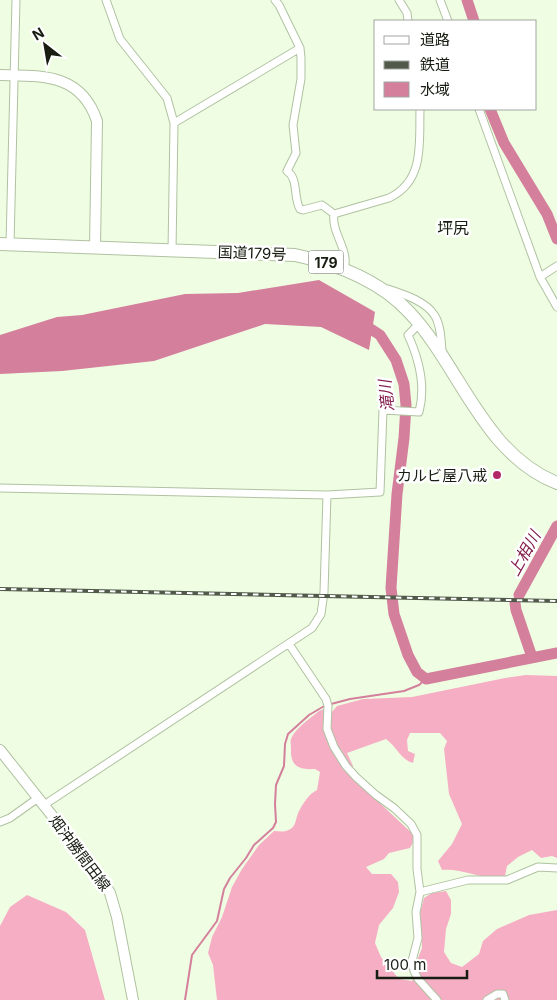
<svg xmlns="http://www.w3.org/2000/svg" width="557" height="1000" font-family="Inter,'Noto Sans JP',sans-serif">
<rect width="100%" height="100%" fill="#effee3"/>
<!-- forest -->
<path fill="#f6aec5" d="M 526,675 L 557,676 L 557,858 L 552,856 L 541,858 L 532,850 L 518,857 L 507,866 L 505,876 C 482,882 466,868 442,870 L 438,861 L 452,844 L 462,824 L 449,794 L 444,749 L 447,741 L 440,733 L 410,733 L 407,740 L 408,751 L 415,754 L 413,763 C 400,759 397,747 386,739 L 347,753 L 353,766 L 352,777 L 416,837 L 410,848 L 389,853 L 384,859 L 366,867 L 372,874 L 391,874 L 398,882 L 399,892 L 393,908 L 379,925 L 375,943 L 381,957 L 399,979 L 412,981 L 418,973 L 418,958 L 422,948 L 420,913 L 424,898 L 432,893 L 446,891 L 451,900 L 451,914 L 446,929 L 444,952 L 451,963 L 462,967 L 479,954 L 483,941 L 497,929 L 529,915 L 557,910 L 557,1000 L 217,1000 L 213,965 L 208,953 L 212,937 L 222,917 L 232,887 L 242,869 L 259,845 L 274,831 C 278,831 283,832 286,831 C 297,828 295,819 299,811 C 303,803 309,794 317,790 L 320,772 L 315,769 C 298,770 290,766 291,748 C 291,745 290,742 291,739 C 295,728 311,718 319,711 L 324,709 L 326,713 L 332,712 L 337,706 L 363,699 L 412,697 L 505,678 Z
M 27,895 L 66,912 L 85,930 L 105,1000 L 0,1000 L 0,926 L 10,907 Z"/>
<!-- water -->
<path fill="#d47f9c" d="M 319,280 L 375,312 L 369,350 L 321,327 L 265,324 L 154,361 L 62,371 L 0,374 L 0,335 L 57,317 L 82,315 L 185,294 L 238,293 Z"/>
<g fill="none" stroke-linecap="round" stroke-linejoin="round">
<!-- stream -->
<path stroke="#d47f9c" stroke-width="2" d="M 331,704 L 350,699 L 404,691 L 419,685 L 426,679
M 185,1000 L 192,955 L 217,921 L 224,889 L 230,878 L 246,858 L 254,845 L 273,828 L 276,822 L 275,804 L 276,785 L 284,766 L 285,744 L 288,734 L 309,715 L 326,705"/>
<!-- river -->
<path stroke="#d47f9c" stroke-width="11" d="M 467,0 L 474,21
M 490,109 L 504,143 L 547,214 L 557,239
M 360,322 L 380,335 L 396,360 L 404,384 L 406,405 L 404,438 L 397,494 L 391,588 L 394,614 L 408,655 L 417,672 L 426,679 L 557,653
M 519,595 L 557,526
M 515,603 L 516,610 L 532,657"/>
<defs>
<path id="street" d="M 106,0 L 120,39 L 167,98 L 174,123 L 172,251
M 275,0 L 279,5 L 300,48 L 301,58 L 301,79 L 293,125 L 296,153 L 287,171 C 299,179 293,198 300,209 L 303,210 L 322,205 L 334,214
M 399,0 L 407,13 L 408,21
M 440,0 L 448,21
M 479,109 L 540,277 L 557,307
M 174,123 L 300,48
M 10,244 L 16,0
M 344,269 C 350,250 331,233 334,214 L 389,198 C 425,181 419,143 420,109
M 540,277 L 557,266
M 388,289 C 403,294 426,301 435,316 C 441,326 441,340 442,351
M 0,488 L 327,495 L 380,492 L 383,410 L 419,412 C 426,386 419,359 408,335 L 419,324
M 289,644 L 326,699 L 328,706 L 327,729 L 334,747 L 346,766 L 356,777 L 376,795 L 394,808 L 411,824 L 417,835 L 417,869 L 420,892 L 416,912 L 418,938 L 412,961 L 414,971 L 418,979 L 437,1000
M 44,805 L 312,628 L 321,614 L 324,592 L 327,495
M 0,822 L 10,818 L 38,798
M 420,892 L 468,880 L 507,880 L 538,867 L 557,868
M 487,1000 L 497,994 L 503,994 L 505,1000"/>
<path id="secondary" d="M 0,75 C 42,76 81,73 97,121 L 95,248
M 0,750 L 100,876 L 110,893 L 117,917 L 133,1000"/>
<path id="highway" d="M 0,244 L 295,255 C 337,264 379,280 409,312 C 460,366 483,454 557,483"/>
</defs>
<!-- street casing -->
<use href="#street" stroke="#b0c2a1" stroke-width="9"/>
<!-- secondary casing -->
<use href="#secondary" stroke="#b0c2a1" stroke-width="12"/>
<!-- highway casing -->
<use href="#highway" stroke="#b0c2a1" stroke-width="14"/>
<!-- street -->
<use href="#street" stroke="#fff" stroke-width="7"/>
<!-- secondary -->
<use href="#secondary" stroke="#fff" stroke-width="10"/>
<!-- highway -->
<use href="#highway" stroke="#fff" stroke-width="12"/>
<defs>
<path id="rail" d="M 0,589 L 557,601"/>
</defs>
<!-- rail casing -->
<use href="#rail" stroke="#515a4a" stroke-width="4"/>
<!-- rail -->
<use href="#rail" stroke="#fff" stroke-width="2" stroke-dasharray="5.5" stroke-linecap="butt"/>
</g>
<!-- markers -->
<circle fill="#b22867" stroke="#fff" stroke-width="2" cx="497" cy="475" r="5"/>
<g text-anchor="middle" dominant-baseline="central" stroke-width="5" stroke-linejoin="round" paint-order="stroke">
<!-- shield labels -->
<rect fill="#fff" stroke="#5d6158" stroke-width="1" x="308.5" y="250.5" width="35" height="23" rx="4"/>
<g font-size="14" font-weight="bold" fill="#171d11">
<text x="326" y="262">179</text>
</g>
<!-- street labels -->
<g font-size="15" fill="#171d11" stroke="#fff">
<text transform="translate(252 253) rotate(2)">国道179号</text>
<text transform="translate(80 853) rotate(53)">畑沖勝間田線</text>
</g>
<!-- poi labels -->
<g font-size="15" fill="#171d11" stroke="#fff" text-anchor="end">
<text x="487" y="475">カルビ屋八戒</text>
</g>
<!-- neighbourhood labels -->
<g font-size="16" fill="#171d11" stroke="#fff">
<text x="453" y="228">坪尻</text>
</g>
<!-- water labels -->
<g font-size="16" font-style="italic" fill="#831e4c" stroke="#fff">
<text transform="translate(386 396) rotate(-96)">滝川</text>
<text transform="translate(524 553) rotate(-61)">上相川</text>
</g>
</g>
<!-- legend -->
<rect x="374" y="20" width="162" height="90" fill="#ffffff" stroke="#a2a5a0"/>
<rect x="384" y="36" width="25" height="8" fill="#ffffff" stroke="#a2a5a0"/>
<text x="420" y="45" font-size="15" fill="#171d11">道路</text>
<rect x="384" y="61" width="25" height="8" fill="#515a4a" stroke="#a2a5a0"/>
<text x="420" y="70" font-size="15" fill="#171d11">鉄道</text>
<rect x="384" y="82" width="25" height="15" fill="#d47f9c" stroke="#a2a5a0"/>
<text x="420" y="95" font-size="15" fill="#171d11">水域</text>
<!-- north arrow -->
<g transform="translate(45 45) rotate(329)" stroke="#ffffff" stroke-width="4" paint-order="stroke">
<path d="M0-4L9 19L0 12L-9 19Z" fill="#171d11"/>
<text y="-8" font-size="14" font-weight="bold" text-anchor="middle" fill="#171d11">N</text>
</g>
<!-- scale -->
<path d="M377 970v8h90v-8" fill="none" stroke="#171d11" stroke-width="2.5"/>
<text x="384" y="970" font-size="15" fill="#171d11" stroke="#ffffff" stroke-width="4" paint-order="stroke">100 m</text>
</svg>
